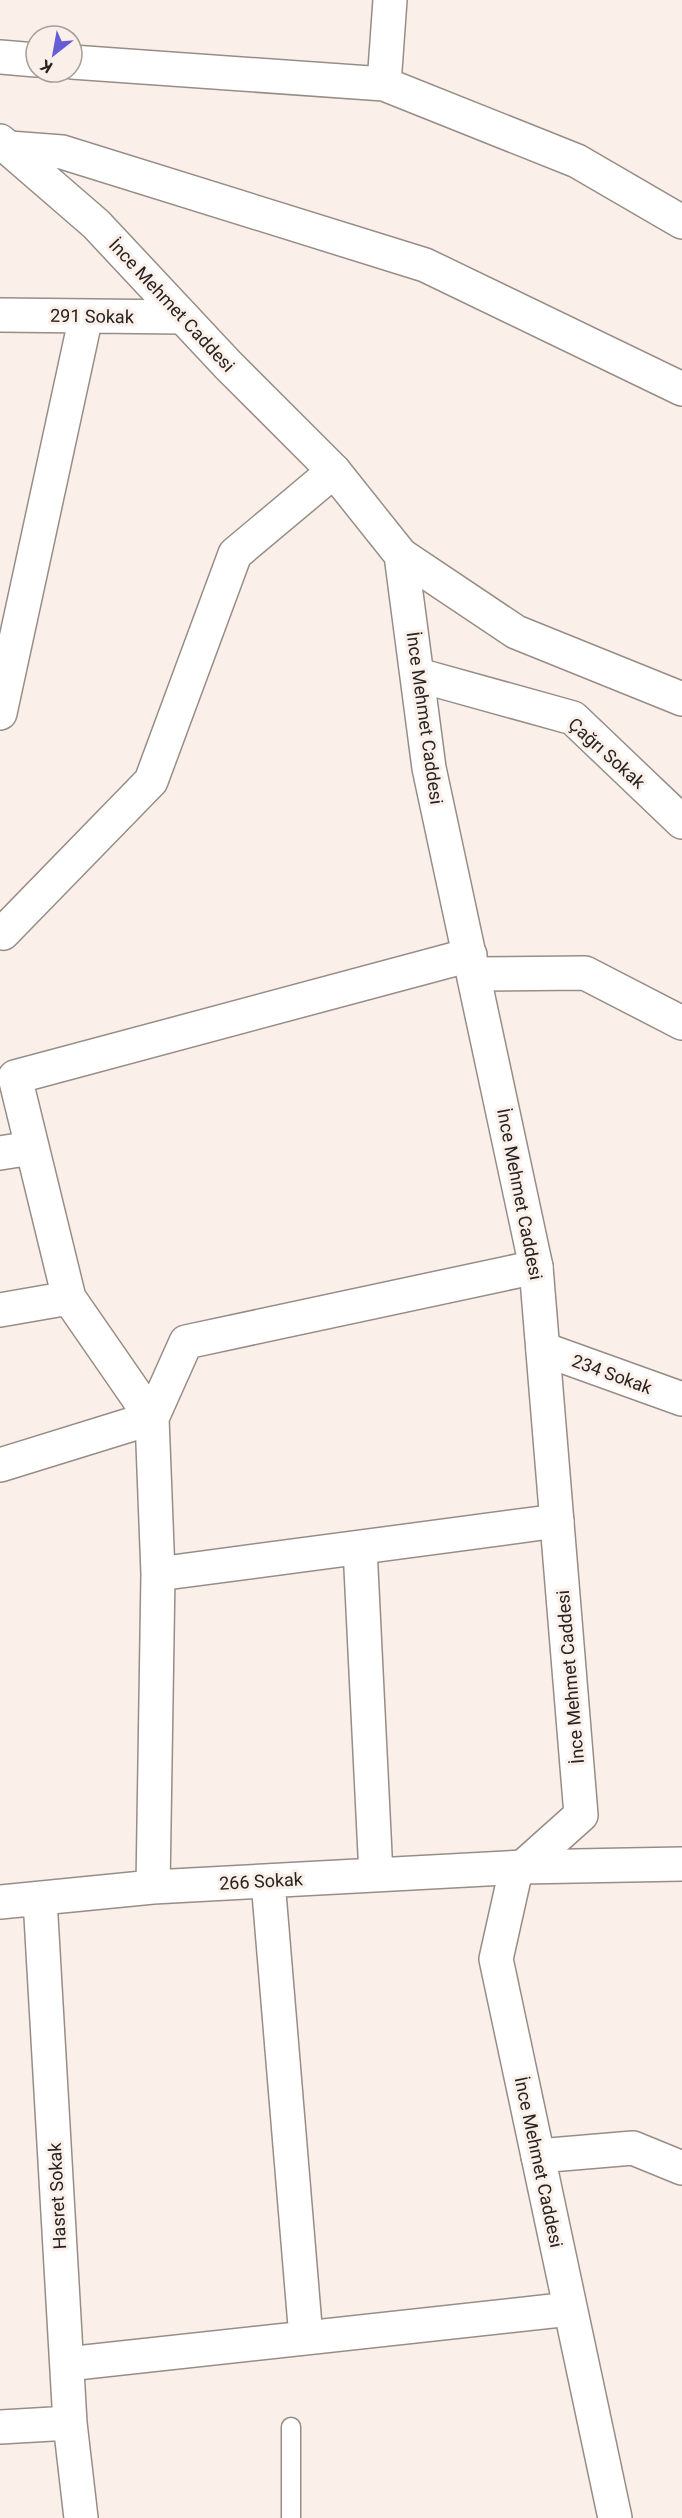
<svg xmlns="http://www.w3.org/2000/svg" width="682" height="2518" font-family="Roboto,sans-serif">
<rect width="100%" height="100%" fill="#fbf0e9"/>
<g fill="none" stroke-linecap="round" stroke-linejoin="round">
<defs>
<path id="service" d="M 291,2518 L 291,2427"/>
<path id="minor" d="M 0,57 L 36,60
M 72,62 L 384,84 L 577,161 L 682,222
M 384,84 L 390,0
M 9,148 L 62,152 L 425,265 L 682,389
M 0,315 L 183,317
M 401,555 L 516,632 L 682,699
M 418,675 L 573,718 L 682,822
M 0,713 L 86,316
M 0,932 L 3,933 L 151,781 L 235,554 L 334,471
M 474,974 L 585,973 L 682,1023
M 0,1153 L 32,1148
M 0,1310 L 69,1298
M 543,1349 L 682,1399
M 0,1465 L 152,1418 L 186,1342 L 536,1267
M 360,1548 L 376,1875
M 158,1574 L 557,1521
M 268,1881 L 306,2338
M 153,1887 L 158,1574 L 152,1418 L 69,1298 L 15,1077 L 470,955
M 0,1902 L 153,1887 L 523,1867 L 682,1864
M 538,2156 L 633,2148 L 682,2168
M 67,2364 L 570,2309
M 70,2423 L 81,2518
M 0,2427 L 70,2423 L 40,1899"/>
<path id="tertiary" d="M 0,141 L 96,224 L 228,365 L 334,471 L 401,555 L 429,768 L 536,1267 L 581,1815 L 515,1874 L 496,1959 L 615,2518"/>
</defs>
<!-- service casing -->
<use href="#service" stroke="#978d87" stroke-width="21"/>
<!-- minor casing -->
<use href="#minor" stroke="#978d87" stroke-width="36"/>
<!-- tertiary casing -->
<use href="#tertiary" stroke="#978d87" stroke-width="36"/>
<!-- service -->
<use href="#service" stroke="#fff" stroke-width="18"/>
<!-- minor -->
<use href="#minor" stroke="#fff" stroke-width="33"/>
<!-- tertiary -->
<use href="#tertiary" stroke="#fff" stroke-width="33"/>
</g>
<g text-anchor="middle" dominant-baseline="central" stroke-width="6" stroke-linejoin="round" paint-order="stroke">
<!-- street labels -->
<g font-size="18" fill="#272320" stroke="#fbf0e9">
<text transform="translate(172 305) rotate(47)">İnce Mehmet Caddesi</text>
<text transform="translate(92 316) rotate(1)">291 Sokak</text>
<text transform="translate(425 718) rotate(82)">İnce Mehmet Caddesi</text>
<text transform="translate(607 753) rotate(42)">Çağrı Sokak</text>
<text transform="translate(520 1194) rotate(79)">İnce Mehmet Caddesi</text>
<text transform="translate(612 1374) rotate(20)">234 Sokak</text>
<text transform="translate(570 1677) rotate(-95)">İnce Mehmet Caddesi</text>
<text transform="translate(261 1881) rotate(-3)">266 Sokak</text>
<text transform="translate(539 2162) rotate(78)">İnce Mehmet Caddesi</text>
<text transform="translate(57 2196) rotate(-93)">Hasret Sokak</text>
</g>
</g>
<!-- north arrow -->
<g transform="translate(54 54) rotate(211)"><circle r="28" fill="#fbf0e9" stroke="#a69e99" stroke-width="1.5"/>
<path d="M0-4.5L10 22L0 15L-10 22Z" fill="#675ed7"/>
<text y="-9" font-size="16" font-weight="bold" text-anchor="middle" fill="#272320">K</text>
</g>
</svg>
